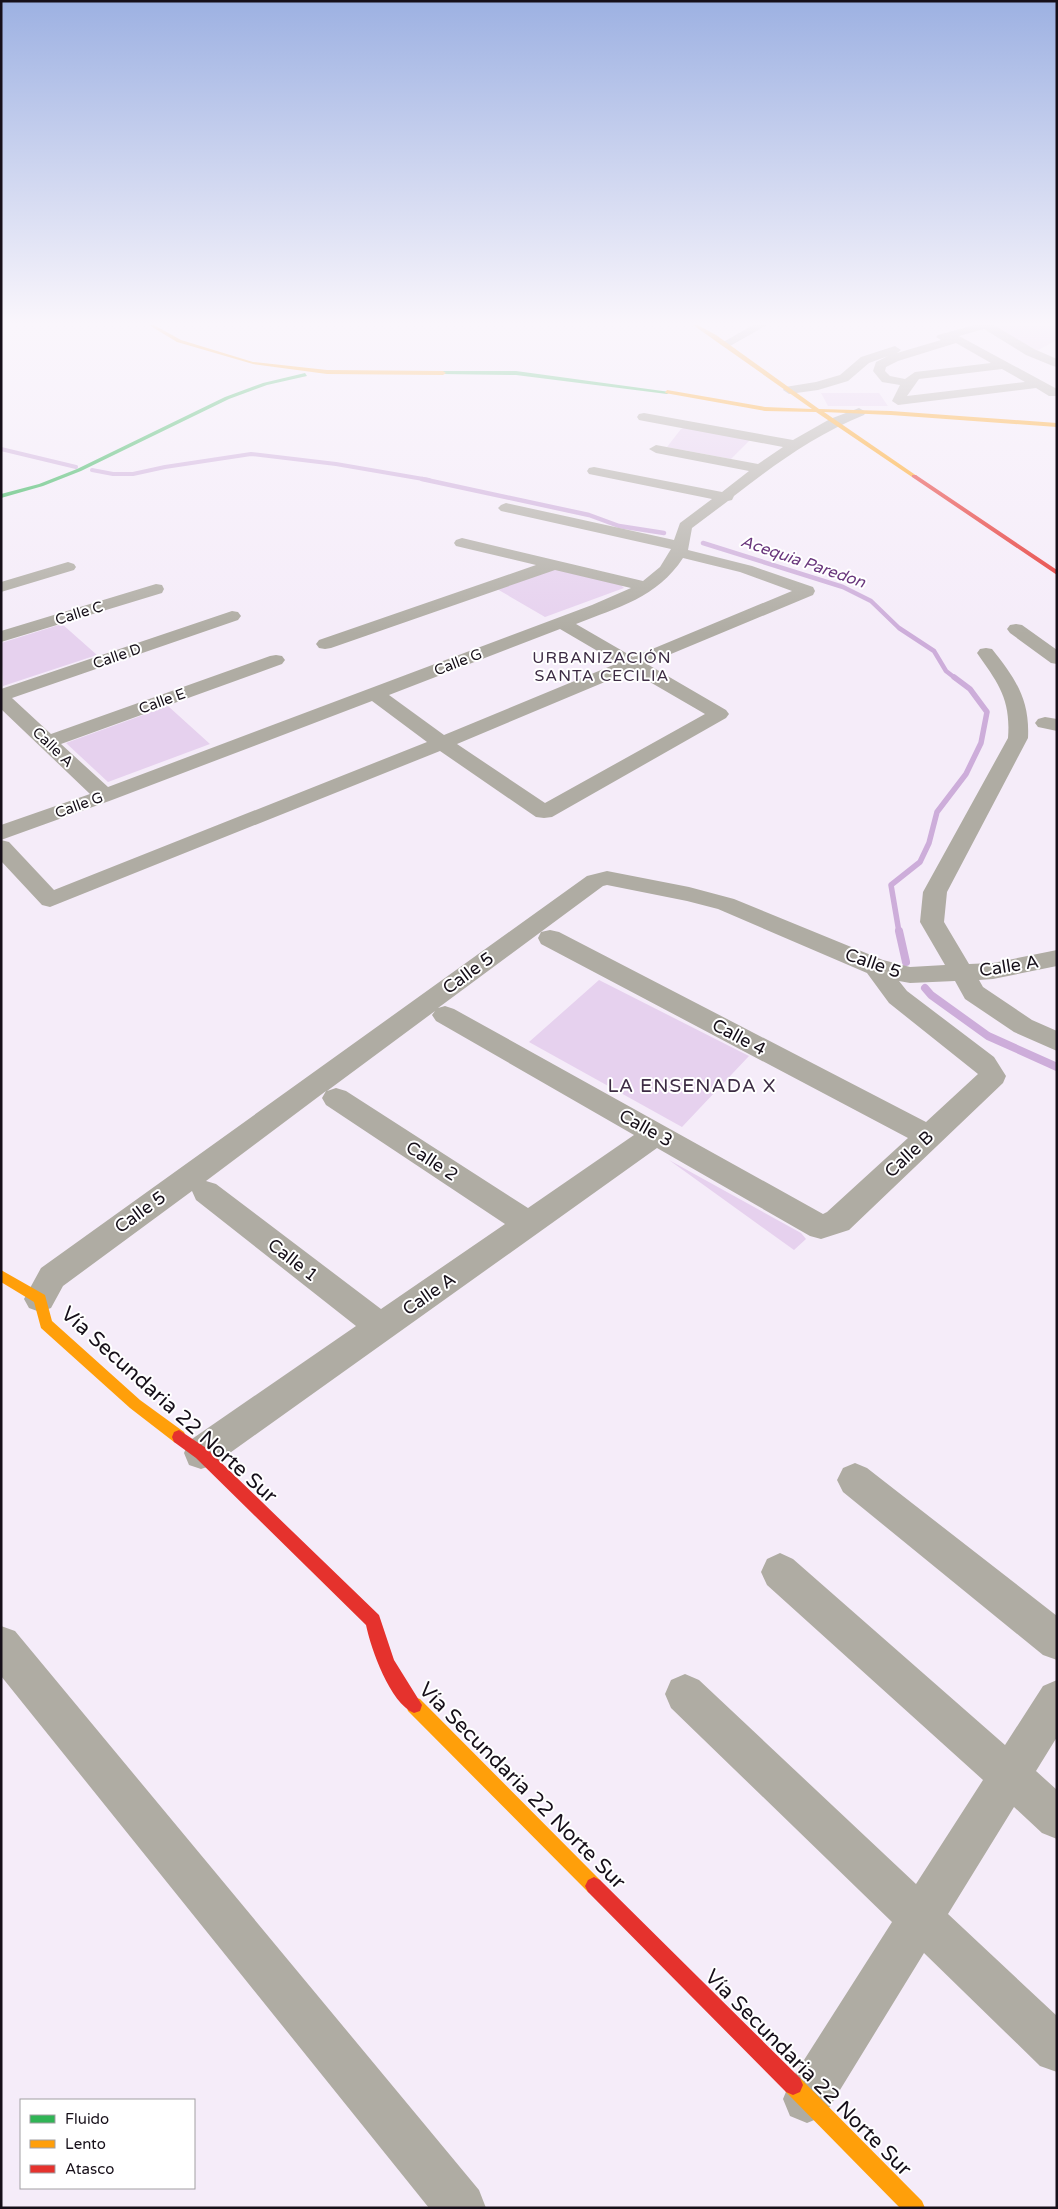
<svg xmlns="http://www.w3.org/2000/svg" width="1058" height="2209" font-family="'Varela Round',sans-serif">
<rect width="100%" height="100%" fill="#f5ecf9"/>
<!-- green -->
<path fill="#e6d1ee" d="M 996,325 L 1057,325 L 1057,340 L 1038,350 L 1031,349 L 994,328 Z
M 879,393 L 888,406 L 828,406 L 821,393 Z
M 687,427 L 751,439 L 731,459 L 667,447 L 681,429 Z
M 550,568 L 620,584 L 624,588 L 545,617 L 497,589 Z
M 62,624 L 97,655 L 3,686 L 1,643 Z
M 168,706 L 210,744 L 108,782 L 66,743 Z
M 599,980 L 749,1056 L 682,1127 L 529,1042 Z
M 669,1160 L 801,1233 L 806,1239 L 794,1250 Z"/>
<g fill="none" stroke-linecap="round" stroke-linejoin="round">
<!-- stream-far3 -->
<path stroke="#cdadda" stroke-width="4" d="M 1,449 L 76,467
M 92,470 L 113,474 L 133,474 L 165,467 L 251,454 L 336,464 L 429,480"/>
<!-- stream-far2 -->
<path stroke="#cdadda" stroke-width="4.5" d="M 422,479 L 589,515 L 619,526 L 664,533
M 703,543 L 843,587 L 871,601 L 899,628 L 934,651 L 946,671 L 955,678"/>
<!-- stream-far1 -->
<path stroke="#cdadda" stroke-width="5.5" d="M 899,932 L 891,885 L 920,862 L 929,843 L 937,812 L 966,774 L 981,743 L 987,712 L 970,689 L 954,677"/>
<!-- stream -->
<path stroke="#cdadda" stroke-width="8" d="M 899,931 L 906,962
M 925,988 L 931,995 L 988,1036 L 1057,1067"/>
<!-- street -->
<path fill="#afaca3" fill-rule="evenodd" d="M 753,325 L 767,325 L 730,346 L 726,348 L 720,344 Z
M 974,325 L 994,325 L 1034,349 L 1057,359 L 1057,367 L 1053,366 L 1026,355 L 984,329 L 959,336 L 1057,389 L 1057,396 L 1049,396 L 1036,388 L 898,405 L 892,401 L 900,385 L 882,382 L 873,371 L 876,362 L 888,356 L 869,363 L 848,381 L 818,390 L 789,394 L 783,390 L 785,387 L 816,382 L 840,375 L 861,357 L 895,346 L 901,350 L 897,353 L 941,340 L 936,337 L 938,335 ZM 956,343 L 991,363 L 915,372 L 905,379 L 890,376 L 885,371 L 886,367 L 898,361 ZM 1002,369 L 1025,382 L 907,396 L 919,379 Z
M 859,408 L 866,412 L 864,415 C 815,435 775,464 734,496 L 732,500 L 728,501 L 692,528 L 688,550 L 752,566 L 813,587 L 815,591 L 813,595 L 647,664 L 726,710 L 729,714 L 726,718 L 552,817 L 544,818 L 536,817 L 440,751 L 50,907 L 42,905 L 1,861 L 1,840 L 9,842 L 54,890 L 427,742 L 372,701 L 112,800 L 1,840 L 1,825 L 90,794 L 1,709 L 1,689 L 232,611 L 238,612 L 241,616 L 238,620 L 12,698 L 51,734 L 270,656 L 276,655 L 282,656 L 285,660 L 282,664 L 61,744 L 108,787 L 592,605 L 631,588 L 555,570 L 331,648 L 325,649 L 319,648 L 316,644 L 319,640 L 536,565 L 456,546 L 454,543 L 456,540 L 462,538 L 643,581 L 660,567 L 671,549 L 501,511 L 498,508 L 501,505 L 506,503 L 674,540 L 680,523 L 712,499 L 594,475 L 589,474 L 587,471 L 589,468 L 594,467 L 722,492 L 749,471 L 656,453 L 649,449 L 656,445 L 758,464 L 783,447 L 644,421 L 639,420 L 637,417 L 639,414 L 644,413 L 793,440 L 830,419 ZM 683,558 L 740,572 L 792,591 L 633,657 L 576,624 C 618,607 657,598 683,558 ZM 560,629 L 618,663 L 444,735 L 389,695 ZM 631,671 L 705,714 L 545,803 L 457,744 Z
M 68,562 L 74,564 L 76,567 L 74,570 L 1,592 L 1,582 Z
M 156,584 L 162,585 L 164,589 L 162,593 L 1,642 L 1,631 Z
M 1016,624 L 1022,625 L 1057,650 L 1057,664 L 1051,663 L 1010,633 L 1007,629 L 1010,625 Z
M 986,648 L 992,649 C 1015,678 1030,699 1028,738 L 947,892 L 944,922 L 969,964 L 993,963 L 1057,950 L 1057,966 L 993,979 L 979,980 L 983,987 L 1032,1020 L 1057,1031 L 1057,1051 L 1014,1032 L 965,999 L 955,981 L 910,983 L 899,981 L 907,991 L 994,1057 L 1006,1076 L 1003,1083 L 849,1230 L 821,1239 L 810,1236 L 657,1148 L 213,1465 L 201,1469 L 189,1465 L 184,1453 L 189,1441 L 356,1326 L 196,1200 L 192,1191 L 63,1286 L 51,1308 L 40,1312 L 29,1308 L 24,1299 L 41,1268 L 587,876 L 607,871 L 689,887 L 734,899 L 883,960 L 910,967 L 945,965 L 920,922 L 923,892 L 1008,738 C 1011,699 998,683 977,653 L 980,649 ZM 607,885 L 687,901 L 718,909 L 867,973 L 889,1003 L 978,1074 L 926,1122 L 559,932 L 550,930 L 541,932 L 538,938 L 541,944 L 908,1138 L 827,1212 L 823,1214 L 454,1009 L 445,1006 L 438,1008 L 603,886 ZM 435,1011 L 432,1015 L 436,1021 L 634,1135 L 528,1208 L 346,1091 L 336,1088 L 327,1091 ZM 326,1091 L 322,1098 L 326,1105 L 505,1224 L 381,1309 L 216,1184 L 206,1181 Z
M 1045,717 L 1057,719 L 1057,731 L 1038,727 L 1035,723 L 1038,719 Z
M 855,1463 L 867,1468 L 1057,1616 L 1057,1660 L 1043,1655 L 843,1492 L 837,1480 L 843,1468 Z
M 780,1553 L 793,1559 L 1005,1745 L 1043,1686 L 1057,1680 L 1057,1737 L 1036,1771 L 1057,1790 L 1057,1839 L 1042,1833 L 1014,1807 L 948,1914 L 1057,2016 L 1057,2072 L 1040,2066 L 924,1953 L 824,2116 L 807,2123 L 790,2116 L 783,2099 L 790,2082 L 892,1922 L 671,1708 L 665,1694 L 671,1680 L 685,1674 L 699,1680 L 916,1884 L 983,1780 L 767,1585 L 761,1572 L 767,1559 Z
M 1,1626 L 15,1631 L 479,2190 L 486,2208 L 429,2208 L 1,1676 Z"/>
<!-- fast -->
<path fill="#30b455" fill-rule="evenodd" d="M 443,371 L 516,371 L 670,392 L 667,394 L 516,375 L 441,374 Z
M 305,373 L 307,376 L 267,385 L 229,399 L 81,471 L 43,486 L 1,498 L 1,494 L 39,484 L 77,469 L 225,397 L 263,383 Z"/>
<!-- slow -->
<path fill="#ff9f0a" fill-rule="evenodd" d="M 149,325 L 154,325 L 181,340 L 253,362 L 327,370 L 443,371 L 446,373 L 443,375 L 327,374 L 253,364 L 177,342 Z
M 693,325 L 698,325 L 716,335 L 819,409 L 891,411 L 1057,423 L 1057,427 L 891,415 L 824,412 L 917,476 L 912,477 L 816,412 L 765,411 L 665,393 L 667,390 L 765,407 L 812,409 Z
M 1,1270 L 45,1295 L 52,1321 L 140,1400 L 184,1432 L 186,1437 L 184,1442 L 179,1444 L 174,1442 L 130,1408 L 41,1328 L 34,1302 L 1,1282 Z
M 414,1697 L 420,1699 L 600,1880 L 603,1886 L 600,1892 L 594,1895 L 588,1892 L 408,1711 L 406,1705 L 408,1699 Z
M 793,2075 L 800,2078 L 922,2201 L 925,2208 L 900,2208 L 786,2092 L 783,2085 L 786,2078 Z"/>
<!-- jam -->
<path fill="#e5322d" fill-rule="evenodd" d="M 912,475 L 916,475 L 1057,570 L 1057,575 L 912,477 Z
M 179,1430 L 206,1448 L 379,1615 L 394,1660 L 422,1705 L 420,1711 L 414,1713 C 390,1703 371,1649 366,1625 L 196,1458 L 174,1442 L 172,1437 L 174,1432 Z
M 594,1877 L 600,1880 L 800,2078 L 803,2085 L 800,2092 L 793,2095 L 786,2092 L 588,1892 L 585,1886 L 588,1880 Z"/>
</g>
<!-- sky -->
<linearGradient id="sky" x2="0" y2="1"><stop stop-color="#9db1e2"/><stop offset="0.51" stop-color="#faf6fc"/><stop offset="1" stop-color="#faf6fc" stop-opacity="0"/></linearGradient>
<rect width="1058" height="634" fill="url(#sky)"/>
<g text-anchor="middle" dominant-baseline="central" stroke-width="4" stroke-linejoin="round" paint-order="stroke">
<!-- far-street labels -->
<g font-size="15" fill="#160f19" stroke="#fff">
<text transform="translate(79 613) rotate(-17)">Calle C</text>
<text transform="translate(117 656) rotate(-19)">Calle D</text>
<text transform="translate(458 662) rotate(-21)">Calle G</text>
<text transform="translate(162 701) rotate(-20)">Calle E</text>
<text transform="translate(53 747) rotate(44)">Calle A</text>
<text transform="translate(79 805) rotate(-20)">Calle G</text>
</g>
<!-- far-water labels -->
<g font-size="16" font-style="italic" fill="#69367c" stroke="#fff">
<text transform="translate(803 562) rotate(19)">Acequia Paredon</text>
</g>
<!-- far-neighbourhood labels -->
<g font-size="16" letter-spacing="1" fill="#3d2c44" stroke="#fff">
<text x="602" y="658">URBANIZACIÓN<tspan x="602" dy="18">SANTA CECILIA</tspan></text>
</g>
<!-- street labels -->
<g font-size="18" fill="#160f19" stroke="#fff">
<text transform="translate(873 963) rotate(19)">Calle 5</text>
<text transform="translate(1009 966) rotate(-9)">Calle A</text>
<text transform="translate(468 973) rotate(-36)">Calle 5</text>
<text transform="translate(739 1037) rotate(28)">Calle 4</text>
<text transform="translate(646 1128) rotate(29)">Calle 3</text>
<text transform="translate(909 1154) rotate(-43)">Calle B</text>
<text transform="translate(432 1161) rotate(33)">Calle 2</text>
<text transform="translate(140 1212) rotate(-36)">Calle 5</text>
<text transform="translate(293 1260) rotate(38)">Calle 1</text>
<text transform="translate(429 1294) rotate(-35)">Calle A</text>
</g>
<!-- neighbourhood labels -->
<g font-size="19" letter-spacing="1" fill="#3d2c44" stroke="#fff">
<text x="692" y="1086">LA ENSENADA X</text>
</g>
<!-- near-street labels -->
<g font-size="21" fill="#160f19" stroke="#fff">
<text transform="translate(169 1405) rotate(42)">Vía Secundaria 22 Norte Sur</text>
<text transform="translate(522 1786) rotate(45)">Vía Secundaria 22 Norte Sur</text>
<text transform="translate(808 2073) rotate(45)">Vía Secundaria 22 Norte Sur</text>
</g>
</g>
<!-- border -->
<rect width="1058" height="2209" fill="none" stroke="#160f19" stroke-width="5"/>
<!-- legend -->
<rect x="20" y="2099" width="175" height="90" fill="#ffffff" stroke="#a29fa3"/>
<rect x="30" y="2115" width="25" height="8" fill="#30b455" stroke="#a29fa3"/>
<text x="65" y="2124" font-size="15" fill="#160f19">Fluido</text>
<rect x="30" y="2140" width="25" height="8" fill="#ff9f0a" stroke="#a29fa3"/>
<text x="65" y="2149" font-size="15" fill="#160f19">Lento</text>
<rect x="30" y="2165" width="25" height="8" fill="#e5322d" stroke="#a29fa3"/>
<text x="65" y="2174" font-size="15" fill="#160f19">Atasco</text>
</svg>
